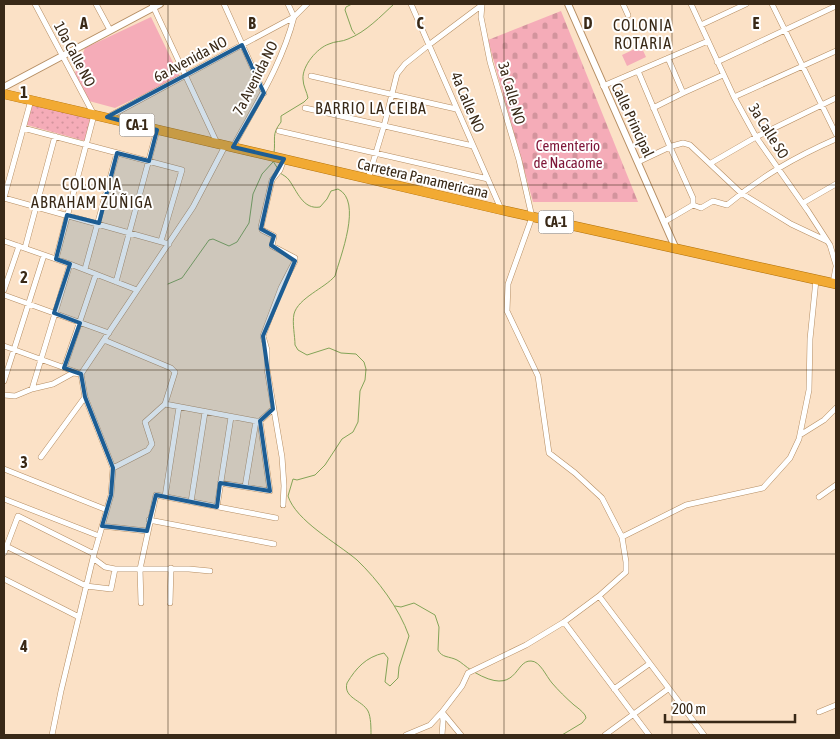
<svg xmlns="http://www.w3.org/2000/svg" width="840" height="739" font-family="'Asap Condensed',sans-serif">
<defs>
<pattern id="cemetery-stones" width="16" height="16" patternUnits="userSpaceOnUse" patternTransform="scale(1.25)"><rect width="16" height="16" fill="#f5acb8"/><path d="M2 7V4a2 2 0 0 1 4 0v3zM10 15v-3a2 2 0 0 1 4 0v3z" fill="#d3949d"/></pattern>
<pattern id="park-dots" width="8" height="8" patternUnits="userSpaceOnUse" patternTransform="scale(1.25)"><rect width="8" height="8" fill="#f5acb8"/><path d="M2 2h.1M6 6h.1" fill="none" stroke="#d3949d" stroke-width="1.8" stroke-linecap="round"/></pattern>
</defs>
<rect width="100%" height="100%" fill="#fbe1c6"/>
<!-- grass -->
<path fill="#f5acb8" d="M 151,17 L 180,77 L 115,108 L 89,101 L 75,73 L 85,48 Z
M 641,46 L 646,57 L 627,66 L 622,55 Z"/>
<!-- cemetery -->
<path fill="url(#cemetery-stones)" d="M 561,11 L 638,202 L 533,202 L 488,40 Z"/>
<!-- park -->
<path fill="url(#park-dots)" d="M 32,104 L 91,119 L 85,141 L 27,125 Z"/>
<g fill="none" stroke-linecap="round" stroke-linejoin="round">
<!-- stream -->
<path stroke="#83a457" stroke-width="1" d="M 352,4 L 346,7 L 345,10 L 352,30 L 355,34
M 274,153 C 276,138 271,135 281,122 L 281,116 L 304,102 L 308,98 C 307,92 303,86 303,79 C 302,66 317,48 329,44 C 335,41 342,42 348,39 C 366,32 381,16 394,4
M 273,161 L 278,169
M 280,173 C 283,175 287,177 289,180 C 297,191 303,210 320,207 L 327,199 L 331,191 L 338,189 C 363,201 340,257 335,276 C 325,288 298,298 294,314 C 292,323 295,336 295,345 L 298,350 L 307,355 L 329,348 L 341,353 L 356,354 L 364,362 L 366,369 L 365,380 L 360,391 L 358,422 L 353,432 L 342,439 L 325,465 L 315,475 L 297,480 L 293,479 L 288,496 C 296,521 337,543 357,560 C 378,580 399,608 409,636 L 399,667 L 398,678 L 390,686 L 385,682 L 388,658 L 384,653 C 366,657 356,668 347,683 C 343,698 362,700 368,711 C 371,717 371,728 371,735
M 168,284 L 182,278 L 209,240 L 213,239 L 229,246 L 237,242 L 249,223 L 253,194 L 262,174 L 273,162
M 395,606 L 401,607 L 414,603 L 435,615 L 439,627 L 438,650 C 442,658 449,656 457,660 C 461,662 466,667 471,670
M 474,672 C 518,698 514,660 531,661 C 540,661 546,676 552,683 C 558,690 566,698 574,705 C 578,708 582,711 585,715 L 586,718 L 582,723 L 562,735"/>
<defs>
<path id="minor" d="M 35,4 L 94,115 L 56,259
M 96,4 L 110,30
M 152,4 L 217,143
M 224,4 L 264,93
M 288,4 L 294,17
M 411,4 L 501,209
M 482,4 L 481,17 L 490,62 L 519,160 L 532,217 L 508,284 L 507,311 L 538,376 L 549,453 L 575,473 L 602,498 L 622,537
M 623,4 L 628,15
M 691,4 L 734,97 L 756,137 L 808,211 L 830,245 L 836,265
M 772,4 L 836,134
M 701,25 L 746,4
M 717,62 L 836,6
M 638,71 L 670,147 L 693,198 L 693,205
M 311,76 L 456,109
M 603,86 L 708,41
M 683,93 L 723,75
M 734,97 L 836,51
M 31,100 L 4,198 L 169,244
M 305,108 L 473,146
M 653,108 L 683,93 L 668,58
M 108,117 L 294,17 L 307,4
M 23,128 L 182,170 L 161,241
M 279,131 L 488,179
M 233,147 C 256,104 282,64 294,17
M 638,162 L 672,146 L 683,143 L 690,145 L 741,193 L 791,224 L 827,241
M 711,163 L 756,137 L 836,98
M 368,179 L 384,126 L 397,74 L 405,64 L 430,44 L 482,5
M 803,203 L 836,184
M 664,222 L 693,205 L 701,208 L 713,201 L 727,205 C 762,176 795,157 836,139
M 4,241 L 70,264 L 137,290
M 25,248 L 55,136
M 85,269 L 117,153
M 116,282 L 157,130
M 833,283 L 836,267
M 4,290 L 19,246
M 4,295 L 109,333
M 104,340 L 171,368 L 175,372 L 165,404 L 145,422 L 152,444 L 148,450 L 113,468
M 4,346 L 76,372
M 64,368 L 96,274
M 4,381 L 44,255
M 32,389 L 70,264
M 4,395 L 15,396 L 32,389 L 53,384 L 73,373 L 81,374
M 165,404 L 256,421 L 260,421 L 273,409
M 800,435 L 824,420 L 836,408
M 41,457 L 85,397
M 4,469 L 107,510
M 220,483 L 270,491 L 260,421
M 245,487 L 256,421
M 165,497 L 179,407
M 819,497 L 836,485
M 4,499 L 99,536
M 191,502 L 205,412
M 283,505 L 284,486 L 282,457 L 267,369 L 267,350 L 263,336 L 281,288 L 295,261 L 295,258 L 272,246 L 274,236 L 262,230 L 261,227 L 272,180 L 280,170 L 284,159
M 217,507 L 231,417
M 149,520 L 274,544
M 102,526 L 147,531
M 6,546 L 86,586 L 111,589 L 115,569
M 4,553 L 18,516 L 94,554
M 93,558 L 105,567 L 115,569 L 189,569 L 210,571
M 4,579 L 79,617
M 141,603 L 140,569 L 156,495 L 276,518
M 170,603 L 171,568
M 564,622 L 649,735
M 614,689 L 649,664
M 819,712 L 836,705
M 52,735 L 61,691 L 93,558 L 111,495 L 113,468 L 85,397 L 81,374 L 193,207 L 225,146
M 406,735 L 430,725 L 442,712 L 461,735
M 442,735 L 443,721 L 442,712 L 462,686 L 468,673 L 526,645 L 564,622 L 599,596
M 605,735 L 668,689
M 704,735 L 599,596 L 626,572 L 626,562 L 622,537 L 686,505 L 763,488 L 790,458 L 799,439 L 809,390 L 810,339 L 816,280"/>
<path id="tertiary" d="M 568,4 L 675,247
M 4,87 L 160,4"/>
<path id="trunk" d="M 4,94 L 502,210 L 836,284"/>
</defs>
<!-- minor casing -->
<use href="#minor" stroke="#b58d62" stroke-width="6"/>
<!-- tertiary casing -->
<use href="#tertiary" stroke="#b58d62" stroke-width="8"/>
<!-- trunk casing -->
<use href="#trunk" stroke="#af6f08" stroke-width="10"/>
<!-- minor -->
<use href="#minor" stroke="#fff" stroke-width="5"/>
<!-- tertiary -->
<use href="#tertiary" stroke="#fff" stroke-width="6"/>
<!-- trunk -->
<use href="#trunk" stroke="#f2aa33" stroke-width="9"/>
</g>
<!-- marked area -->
<path fill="#1d5d93" fill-opacity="0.2" stroke="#1d5d93" stroke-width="4" stroke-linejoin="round" d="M 242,45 L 264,93 L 233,147 L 284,159 L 272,180 L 261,229 L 274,236 L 271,245 L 295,261 L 263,336 L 273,409 L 260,421 L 270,491 L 220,483 L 217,507 L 156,495 L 147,531 L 102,526 L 111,495 L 113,468 L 85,397 L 81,374 L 64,368 L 80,323 L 54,313 L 70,264 L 56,259 L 67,215 L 99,223 L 117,153 L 149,161 L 157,130 L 107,117 Z"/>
<!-- grid -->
<path fill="none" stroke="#392917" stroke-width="1" stroke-opacity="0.55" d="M 168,4 L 168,735M 336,4 L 336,735M 504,4 L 504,735M 672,4 L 672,735M 4,185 L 836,185M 4,370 L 836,370M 4,554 L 836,554"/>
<g text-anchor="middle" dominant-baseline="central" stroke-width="4" stroke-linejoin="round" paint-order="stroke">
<!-- shield labels -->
<g fill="#fff" stroke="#74695d" stroke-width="1">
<rect x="119.5" y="113.5" width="35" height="23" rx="4"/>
<rect x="538.5" y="210.5" width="35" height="23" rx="4"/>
</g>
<g font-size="14" font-weight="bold" fill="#392917">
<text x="137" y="125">CA-1</text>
<text x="556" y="222">CA-1</text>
</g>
<!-- street labels -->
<g font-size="15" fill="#392917" stroke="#fff">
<text transform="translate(75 54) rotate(62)">10a Calle NO</text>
<text transform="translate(190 59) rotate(-28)">6a Avenida NO</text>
<text transform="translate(255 78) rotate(-63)">7a Avenida NO</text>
<text transform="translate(512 93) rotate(74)">3a Calle NO</text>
<text transform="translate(468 102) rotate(67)">4a Calle NO</text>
<text transform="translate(633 120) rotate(65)">Calle Principal</text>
<text transform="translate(769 131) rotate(58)">3a Calle SO</text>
<text transform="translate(423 178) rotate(13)">Carretera Panamericana</text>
</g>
<!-- park labels -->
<g font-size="15" fill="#7f1638" stroke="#fff">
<text x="568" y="145">Cementerio<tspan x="568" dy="17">de Nacaome</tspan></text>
</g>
<!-- neighbourhood labels -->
<g font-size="16" letter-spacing="1" fill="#392917" stroke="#fff">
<text x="643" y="25">COLONIA<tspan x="643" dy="18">ROTARIA</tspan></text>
<text x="371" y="108">BARRIO LA CEIBA</text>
<text x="92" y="184">COLONIA<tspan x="92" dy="18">ABRAHAM ZÚÑIGA</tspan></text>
</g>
</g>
<g font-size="16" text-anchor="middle" font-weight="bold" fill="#392917" stroke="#fff" stroke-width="4" stroke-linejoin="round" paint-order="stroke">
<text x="84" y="29">A</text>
<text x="252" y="29">B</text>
<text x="420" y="29">C</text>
<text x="588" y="29">D</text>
<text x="756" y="29">E</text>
<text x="24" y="98">1</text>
<text x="24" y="283">2</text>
<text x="24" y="468">3</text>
<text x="24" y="652">4</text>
</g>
<!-- border -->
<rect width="840" height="739" fill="none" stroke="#392917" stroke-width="10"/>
<!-- scale -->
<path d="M665 714v8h130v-8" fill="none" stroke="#392917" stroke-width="2.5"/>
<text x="672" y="714" font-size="15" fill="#392917" stroke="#ffffff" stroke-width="4" paint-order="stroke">200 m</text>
</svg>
